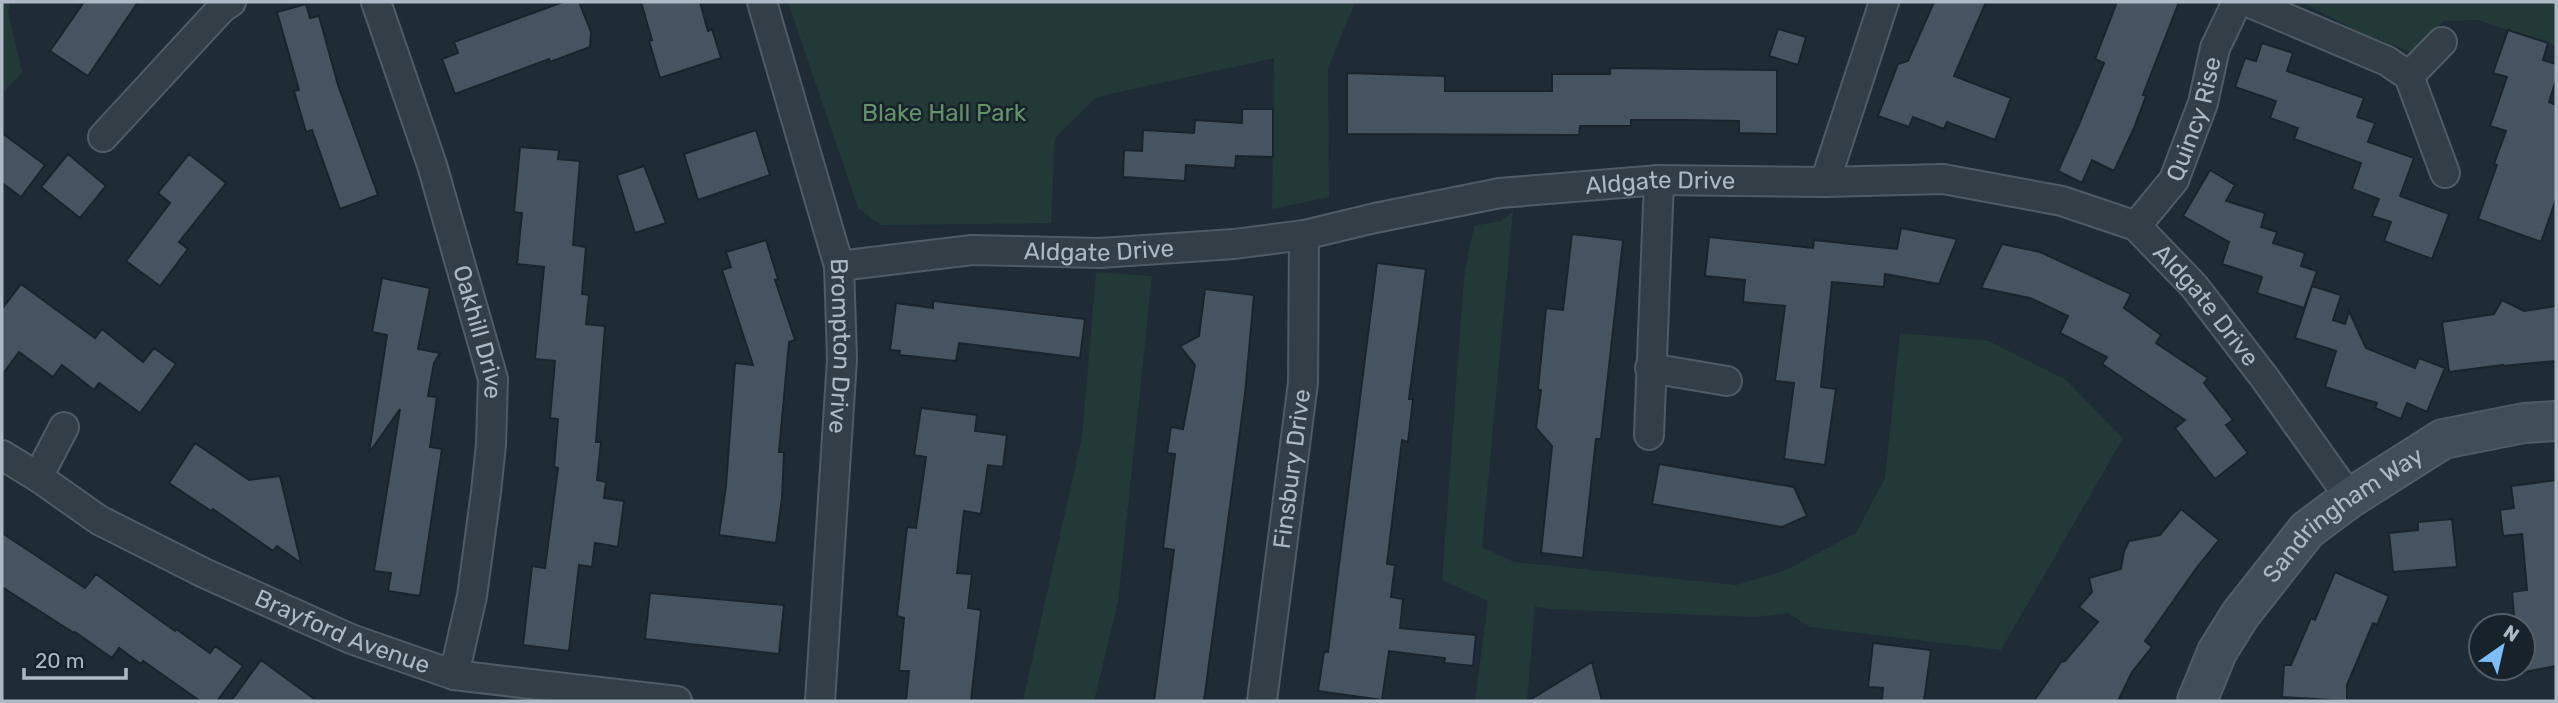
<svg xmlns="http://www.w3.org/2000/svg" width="2558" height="703" font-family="Rubik,sans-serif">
<rect width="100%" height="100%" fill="#1f2c36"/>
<!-- green -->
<path fill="#223938" d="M 2,2 L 10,2 L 8,12 L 22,72 L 2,94 Z
M 788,2 L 1355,2 L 1328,68 L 1329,197 L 1272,209 L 1274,58 L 1097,97 L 1055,138 L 1051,223 L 881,225 L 858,208 Z
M 2302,2 L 2556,2 L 2556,46 L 2478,20 L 2444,21 L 2411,52 L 2360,32 Z
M 1513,212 L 1482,547 L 1514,562 L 1736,585 L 1784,571 L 1856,533 L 1885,478 L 1900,333 L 1989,341 L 2066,380 L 2123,438 L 2001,650 L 1810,627 L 1788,613 L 1755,617 L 1551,609 L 1535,606 L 1527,701 L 1475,701 L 1488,601 L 1442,580 L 1464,277 L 1474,226 L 1500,221 Z
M 1096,272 L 1152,276 L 1118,602 L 1094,701 L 1023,701 L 1082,437 Z"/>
<!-- building -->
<path fill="#455460" stroke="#1a242d" stroke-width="2" d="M 84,2 L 138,2 L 88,76 L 50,51 Z
M 563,2 L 579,2 L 591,32 L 590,47 L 550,62 L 549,59 L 455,94 L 442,59 L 458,53 L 454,42 Z
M 641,2 L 700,2 L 708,31 L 712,29 L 721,58 L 660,78 L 649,41 L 652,40 Z
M 1934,2 L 1986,2 L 1954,76 L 2011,98 L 1995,140 L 1947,122 L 1944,129 L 1913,117 L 1909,127 L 1878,116 L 1898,64 L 1908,61 Z
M 2117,2 L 2179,2 L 2143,95 L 2146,96 L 2134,128 L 2114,171 L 2092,160 L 2082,183 L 2058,171 L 2080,122 L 2104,63 L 2095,59 Z
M 306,4 L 310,18 L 319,16 L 338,85 L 378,195 L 340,209 L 312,130 L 306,132 L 294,91 L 299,90 L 277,12 Z
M 1778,29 L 1806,37 L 1798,65 L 1769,56 Z
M 2508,30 L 2548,43 L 2543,60 L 2556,64 L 2556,80 L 2549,102 L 2556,105 L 2556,199 L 2541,242 L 2478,219 L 2497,165 L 2494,164 L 2506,131 L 2490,126 L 2507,77 L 2493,73 Z
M 2262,43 L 2293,53 L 2287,71 L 2364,98 L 2357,117 L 2375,123 L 2368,142 L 2414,158 L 2400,196 L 2449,214 L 2432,259 L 2384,241 L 2391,222 L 2372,216 L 2379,199 L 2352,189 L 2361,163 L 2294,139 L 2298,128 L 2270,118 L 2276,101 L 2235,87 L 2245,58 L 2256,61 Z
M 1610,68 L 1777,70 L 1777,134 L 1739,133 L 1739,121 L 1683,120 L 1631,120 L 1631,126 L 1580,126 L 1579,135 L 1347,134 L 1347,73 L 1445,76 L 1445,91 L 1552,91 L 1552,74 L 1610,74 Z
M 1242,109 L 1273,109 L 1273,157 L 1236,156 L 1235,168 L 1186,165 L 1185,181 L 1123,177 L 1124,150 L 1142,151 L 1143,130 L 1194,133 L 1195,120 L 1242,123 Z
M 756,130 L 770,175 L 698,200 L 684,154 Z
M 2,133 L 45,165 L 21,197 L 2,183 Z
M 520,147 L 559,150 L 558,159 L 580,161 L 573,245 L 586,247 L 582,294 L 589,295 L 586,324 L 605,326 L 596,442 L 601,442 L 597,480 L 606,482 L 604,498 L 624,501 L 618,547 L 595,543 L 592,567 L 579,565 L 569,651 L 523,645 L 532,566 L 545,568 L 558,468 L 554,467 L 558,419 L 550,418 L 555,361 L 535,359 L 544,267 L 517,264 L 522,213 L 514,212 Z
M 68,154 L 106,186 L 80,218 L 41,187 Z
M 189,154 L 226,183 L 179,242 L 188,249 L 160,286 L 126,261 L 170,203 L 158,193 Z
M 644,166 L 666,223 L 635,233 L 617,175 Z
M 2210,170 L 2235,185 L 2226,201 L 2265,213 L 2261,227 L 2277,232 L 2273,243 L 2305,253 L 2301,266 L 2317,271 L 2304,308 L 2257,293 L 2262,277 L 2222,264 L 2229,242 L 2183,216 Z
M 1901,228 L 1957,239 L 1939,284 L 1885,274 L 1884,287 L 1832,282 L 1821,387 L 1836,389 L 1825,465 L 1784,459 L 1794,383 L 1775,381 L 1785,306 L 1743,302 L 1745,280 L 1705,276 L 1709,237 L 1813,248 L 1814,240 L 1897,249 Z
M 1572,234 L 1623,240 L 1601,439 L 1596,439 L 1583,558 L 1541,553 L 1552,446 L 1536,428 L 1541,390 L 1538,390 L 1546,308 L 1563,310 Z
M 766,240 L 778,279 L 775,280 L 795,340 L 789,342 L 779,452 L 784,452 L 782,498 L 776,543 L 719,535 L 726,486 L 735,363 L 753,365 L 722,270 L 731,267 L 726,252 Z
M 2002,244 L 2040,252 L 2131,294 L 2124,308 L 2161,335 L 2156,343 L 2208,378 L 2204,383 L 2233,420 L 2226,425 L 2248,453 L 2215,479 L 2175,428 L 2185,420 L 2102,364 L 2107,357 L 2060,333 L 2068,316 L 2030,298 L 1981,288 Z
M 1377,263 L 1426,269 L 1409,399 L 1413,399 L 1408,442 L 1402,440 L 1387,564 L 1395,565 L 1391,597 L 1403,599 L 1400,628 L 1476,635 L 1473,666 L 1444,663 L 1445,658 L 1389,651 L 1382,700 L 1318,691 L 1324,652 L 1328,652 Z
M 382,278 L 430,288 L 418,349 L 440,353 L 434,363 L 428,396 L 437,397 L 430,447 L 442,449 L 420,596 L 388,591 L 391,573 L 374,571 L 400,409 L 369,453 L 387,335 L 372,332 Z
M 21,284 L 95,338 L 102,329 L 143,362 L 154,348 L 176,364 L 140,413 L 99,383 L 94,390 L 62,365 L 53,377 L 19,352 L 2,375 L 2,309 Z
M 2312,286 L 2341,295 L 2333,320 L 2345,324 L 2349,311 L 2366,348 L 2415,368 L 2419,358 L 2445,368 L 2427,412 L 2407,403 L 2401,419 L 2375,408 L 2377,403 L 2325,387 L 2336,351 L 2295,338 Z
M 1205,289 L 1254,295 L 1245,394 L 1204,701 L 1154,701 L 1174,550 L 1163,548 L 1175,454 L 1167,453 L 1171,427 L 1183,429 L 1195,365 L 1180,346 L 1199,336 Z
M 2502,300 L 2524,311 L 2556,306 L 2556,361 L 2503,366 L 2503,365 L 2449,372 L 2442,322 L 2494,314 Z
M 933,301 L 1085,319 L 1080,358 L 959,343 L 956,361 L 899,355 L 900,351 L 890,350 L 896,303 L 933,308 Z
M 921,408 L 977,415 L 975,431 L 1007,435 L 1003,467 L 988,465 L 981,514 L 964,511 L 957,573 L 972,574 L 968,608 L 981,610 L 971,701 L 906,701 L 909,671 L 899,671 L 904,618 L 897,616 L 907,527 L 916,528 L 926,457 L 914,455 Z
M 195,443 L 249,480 L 280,476 L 301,563 L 277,546 L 273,551 L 213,509 L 211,511 L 169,483 Z
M 1659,464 L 1794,487 L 1807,516 L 1782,527 L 1652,504 Z
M 2556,480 L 2556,666 L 2519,673 L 2519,668 L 2523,668 L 2523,626 L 2515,626 L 2512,592 L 2527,590 L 2522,534 L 2503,536 L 2500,510 L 2514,508 L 2511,486 Z
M 2181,509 L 2219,540 L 2195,570 L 2145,641 L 2152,647 L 2132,672 L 2118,701 L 2034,701 L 2061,662 L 2065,661 L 2098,622 L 2079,607 L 2092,592 L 2089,578 L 2121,569 L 2124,551 L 2129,541 L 2160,535 Z
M 2452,519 L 2457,567 L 2393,572 L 2389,533 L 2418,530 L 2418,522 Z
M 2,533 L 85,588 L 96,574 L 175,631 L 176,629 L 210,653 L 215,646 L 243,666 L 217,701 L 200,701 L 143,661 L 141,664 L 119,648 L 112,658 L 75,632 L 74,633 L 2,587 Z
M 2335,572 L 2389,596 L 2377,625 L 2373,623 L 2347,685 L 2347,701 L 2282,697 L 2284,665 L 2291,665 L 2311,618 L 2315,620 Z
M 650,593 L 784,605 L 779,654 L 645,639 Z
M 1873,643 L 1931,650 L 1924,701 L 1882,701 L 1883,688 L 1868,687 Z
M 261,660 L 317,701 L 231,701 Z
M 1592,662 L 1602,701 L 1528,701 Z"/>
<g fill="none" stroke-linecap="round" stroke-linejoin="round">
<defs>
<g id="street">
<path id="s1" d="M 376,2 L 432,165 L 493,379 L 491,444 L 486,492 L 472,596 L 454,675"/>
<path id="s2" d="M 762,2 L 839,266 L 842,359 L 820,701"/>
<path d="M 2248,2 L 2387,61 L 2409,76 L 2445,173"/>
<path d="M 2409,76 L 2442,42"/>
<path d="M 103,137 L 222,8 L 231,2"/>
<path d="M 1825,182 L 1884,2"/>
<path id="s3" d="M 2136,226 L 2174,180 L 2203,103 L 2215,48 L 2237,2"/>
<path id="s4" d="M 839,266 L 972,250 L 1100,253 L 1234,244 L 1304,235 L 1375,218 L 1500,193 L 1659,180 L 1825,182 L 1943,179 L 2062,201 L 2136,226 L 2194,286 L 2264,377 L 2350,498"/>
<path d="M 1650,368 L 1727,381"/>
<path d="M 1649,435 L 1659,180"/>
<path id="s5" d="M 2,455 L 38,477 L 99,520 L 204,573 L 351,639 L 454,675 L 677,701"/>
<path d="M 38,477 L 64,427"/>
<path id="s6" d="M 1262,701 L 1303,383 L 1304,235"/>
</g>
<g id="secondary">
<path id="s7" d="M 2197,701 L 2217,652 L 2240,615 L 2307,530 L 2350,498 L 2443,439 L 2524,423 L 2556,421"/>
</g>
</defs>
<!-- street casing -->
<use href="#street" stroke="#505b65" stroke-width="32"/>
<!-- secondary casing -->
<use href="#secondary" stroke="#505b65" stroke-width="42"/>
<!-- street -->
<use href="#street" stroke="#333e46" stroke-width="28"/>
<!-- secondary -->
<use href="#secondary" stroke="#414d59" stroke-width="38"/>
</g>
<g text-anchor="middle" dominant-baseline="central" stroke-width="5" stroke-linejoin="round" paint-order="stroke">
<!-- park labels -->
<g font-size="24" fill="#659369" stroke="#18222b">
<text x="944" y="113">Blake Hall Park</text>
</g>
<!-- street labels -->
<g font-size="24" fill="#adb9c4" stroke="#18222b">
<text stroke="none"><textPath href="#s3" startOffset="124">Quincy Rise</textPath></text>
<text stroke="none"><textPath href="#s4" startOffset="828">Aldgate Drive</textPath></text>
<text stroke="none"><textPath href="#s4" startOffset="261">Aldgate Drive</textPath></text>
<text stroke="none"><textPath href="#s4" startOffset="1416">Aldgate Drive</textPath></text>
<text stroke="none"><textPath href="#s1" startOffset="346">Oakhill Drive</textPath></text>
<text stroke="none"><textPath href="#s2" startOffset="355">Brompton Drive</textPath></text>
<text stroke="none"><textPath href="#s6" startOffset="234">Finsbury Drive</textPath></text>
<text stroke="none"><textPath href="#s7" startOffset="242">Sandringham Way</textPath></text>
<text stroke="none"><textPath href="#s5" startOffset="385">Brayford Avenue</textPath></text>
</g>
</g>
<!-- border -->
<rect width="2558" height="703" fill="none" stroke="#adb9c4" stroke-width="7"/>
<!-- north arrow -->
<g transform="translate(2502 647) rotate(34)"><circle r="33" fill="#18222b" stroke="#545e68" stroke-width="2"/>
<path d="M0-5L12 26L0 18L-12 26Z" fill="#7ebdf7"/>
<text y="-10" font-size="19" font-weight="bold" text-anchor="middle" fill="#adb9c4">N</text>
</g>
<!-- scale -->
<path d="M24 668v10h102v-10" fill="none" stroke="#adb9c4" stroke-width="3.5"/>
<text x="35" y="668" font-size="21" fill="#adb9c4" stroke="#18222b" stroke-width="5" paint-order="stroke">20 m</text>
</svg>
